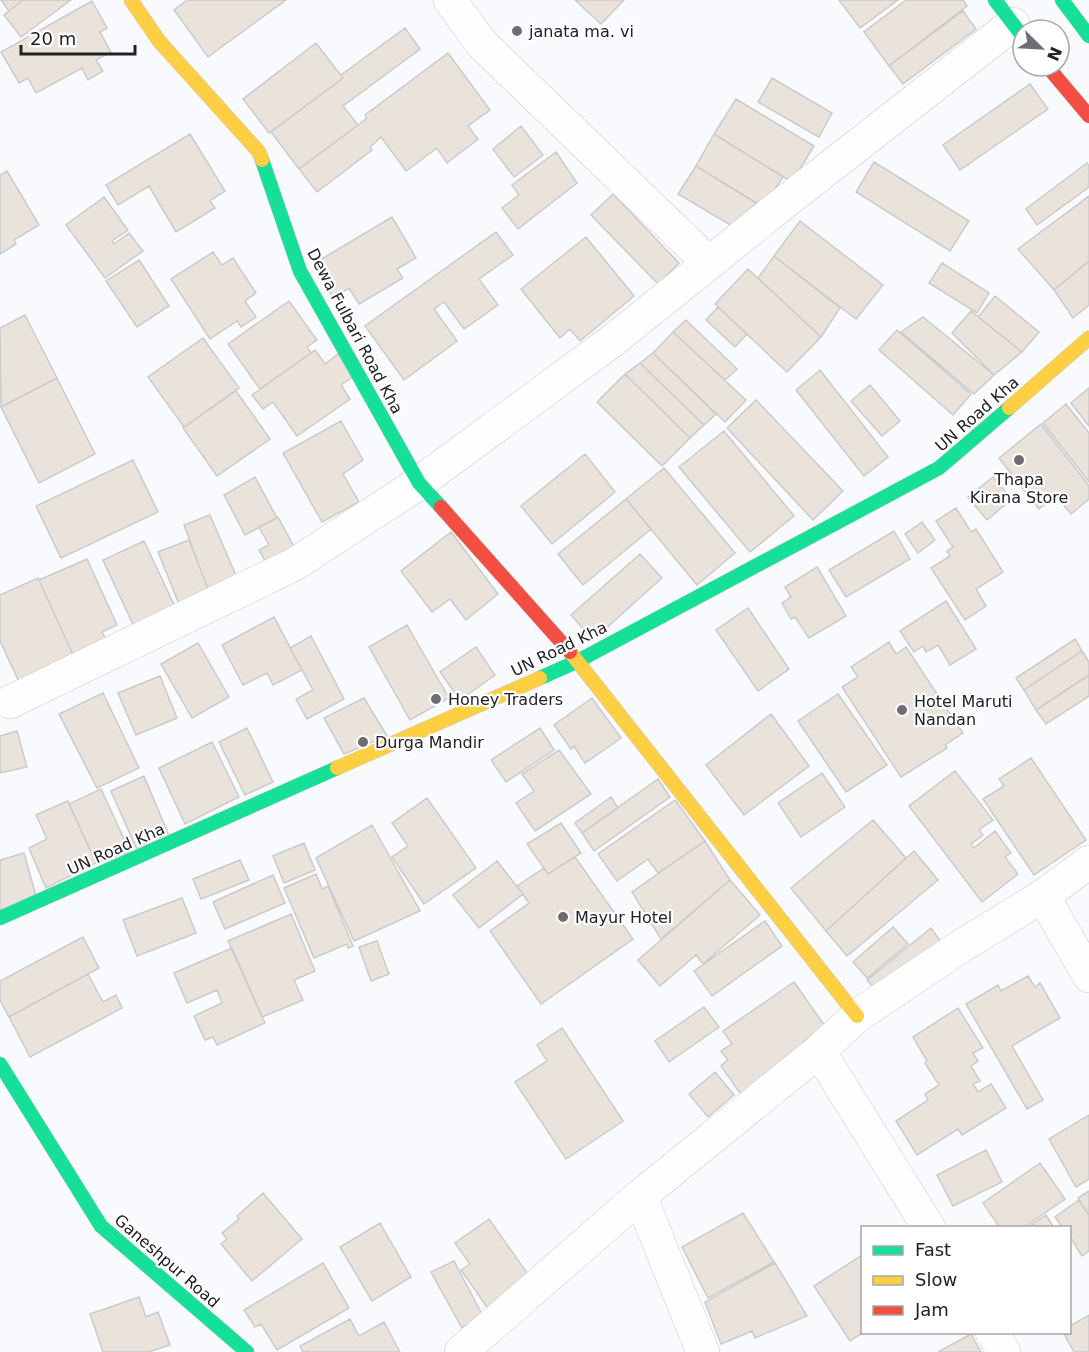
<svg xmlns="http://www.w3.org/2000/svg" width="1089" height="1352" font-family="'DejaVu Sans',sans-serif">
<rect width="100%" height="100%" fill="#f8fafd"/>
<!-- building -->
<path fill="#eae3db" stroke="#cbcbcb" stroke-width="1.5" d="M 1,0 L 23,0 L 9,11 Z
M 23,0 L 71,0 L 21,37 L 4,15 Z
M 187,0 L 286,0 L 208,57 L 174,10 Z
M 575,0 L 624,0 L 601,24 Z
M 839,0 L 898,0 L 860,28 Z
M 906,0 L 963,0 L 967,6 L 889,66 L 864,32 Z
M 92,1 L 107,28 L 100,32 L 111,52 L 96,60 L 103,71 L 88,80 L 82,68 L 36,93 L 28,78 L 19,83 L 1,52 Z
M 963,11 L 976,29 L 903,84 L 889,66 Z
M 405,28 L 420,49 L 343,106 L 358,125 L 299,169 L 271,132 L 343,78 L 341,75 Z
M 316,43 L 343,78 L 269,133 L 243,99 Z
M 448,53 L 490,110 L 468,126 L 478,139 L 447,163 L 437,148 L 406,171 L 381,137 L 370,147 L 372,150 L 317,192 L 299,169 L 358,125 L 367,118 L 365,115 Z
M 772,78 L 832,113 L 819,137 L 758,102 Z
M 1030,84 L 1048,109 L 960,170 L 943,145 Z
M 736,99 L 814,146 L 792,182 L 714,134 Z
M 521,126 L 543,155 L 514,177 L 493,149 Z
M 190,134 L 225,191 L 210,201 L 215,208 L 176,232 L 149,186 L 118,205 L 106,185 Z
M 714,134 L 783,177 L 763,207 L 696,166 Z
M 556,152 L 577,183 L 518,229 L 502,208 L 519,195 L 512,185 Z
M 874,162 L 969,221 L 950,251 L 856,192 Z
M 1087,163 L 1089,166 L 1089,187 L 1037,225 L 1026,209 Z
M 696,166 L 756,203 L 739,230 L 678,194 Z
M 7,171 L 39,225 L 14,240 L 16,244 L 0,254 L 0,175 Z
M 613,194 L 679,263 L 658,284 L 591,215 Z
M 1089,196 L 1089,261 L 1054,290 L 1018,249 Z
M 104,197 L 128,230 L 112,241 L 114,244 L 129,233 L 143,251 L 105,278 L 66,225 Z
M 392,217 L 416,258 L 397,269 L 403,278 L 359,304 L 349,288 L 333,298 L 313,264 Z
M 800,221 L 883,285 L 856,319 L 774,256 Z
M 496,232 L 513,255 L 479,279 L 498,305 L 464,329 L 444,302 L 434,309 L 457,341 L 404,380 L 365,326 Z
M 586,237 L 634,296 L 580,341 L 570,329 L 560,338 L 521,289 Z
M 213,252 L 222,265 L 233,258 L 256,293 L 245,301 L 256,317 L 241,327 L 237,321 L 210,339 L 171,279 Z
M 774,256 L 840,308 L 821,337 L 758,278 Z
M 139,260 L 169,306 L 137,327 L 106,281 Z
M 1089,261 L 1089,305 L 1073,318 L 1054,290 Z
M 942,263 L 989,293 L 977,313 L 929,283 Z
M 748,269 L 821,337 L 787,372 L 715,304 Z
M 995,296 L 1039,332 L 1022,352 L 978,317 Z
M 289,301 L 317,340 L 307,347 L 311,353 L 260,389 L 228,344 Z
M 718,307 L 747,334 L 735,347 L 706,320 Z
M 971,311 L 1022,352 L 994,375 L 952,333 Z
M 25,315 L 57,378 L 1,407 L 0,328 Z
M 923,317 L 994,375 L 974,394 L 901,332 Z
M 686,320 L 737,369 L 725,380 L 673,332 Z
M 897,330 L 971,394 L 953,415 L 879,350 Z
M 673,332 L 746,400 L 725,422 L 653,353 Z
M 203,338 L 239,388 L 184,427 L 148,377 Z
M 315,350 L 325,364 L 338,354 L 354,376 L 341,385 L 350,399 L 297,436 L 273,402 L 263,409 L 252,395 Z
M 653,353 L 716,414 L 704,425 L 640,363 Z
M 640,363 L 704,425 L 690,438 L 625,374 Z
M 820,370 L 888,457 L 864,476 L 796,390 Z
M 625,374 L 690,438 L 662,466 L 597,402 Z
M 57,378 L 95,454 L 39,483 L 1,407 Z
M 870,385 L 900,421 L 882,436 L 851,401 Z
M 1089,388 L 1089,426 L 1071,403 Z
M 236,391 L 270,439 L 217,476 L 183,428 Z
M 756,400 L 843,491 L 813,520 L 727,428 Z
M 1066,404 L 1089,433 L 1089,482 L 1043,423 Z
M 341,421 L 363,460 L 343,474 L 359,502 L 322,522 L 283,453 Z
M 1041,424 L 1089,486 L 1089,499 L 1071,514 L 1056,496 L 1039,509 L 999,458 Z
M 724,431 L 794,516 L 750,552 L 679,467 Z
M 585,454 L 615,492 L 552,544 L 521,506 Z
M 133,460 L 158,512 L 61,558 L 36,506 Z
M 664,468 L 735,553 L 697,585 L 626,499 Z
M 255,477 L 277,518 L 245,535 L 224,495 Z
M 993,477 L 1012,499 L 987,520 L 968,497 Z
M 626,499 L 651,529 L 583,585 L 558,554 Z
M 956,508 L 971,532 L 976,529 L 1003,572 L 976,589 L 986,606 L 965,620 L 931,568 L 950,556 L 947,551 L 953,547 L 936,521 Z
M 210,515 L 240,585 L 211,597 L 184,525 Z
M 278,517 L 300,558 L 272,573 L 259,550 L 269,545 L 259,527 Z
M 922,522 L 935,540 L 918,553 L 905,534 Z
M 894,531 L 910,559 L 846,597 L 829,570 Z
M 451,532 L 498,594 L 466,620 L 450,599 L 432,612 L 401,571 Z
M 189,540 L 211,597 L 181,609 L 158,552 Z
M 144,541 L 178,613 L 137,633 L 103,560 Z
M 640,554 L 662,578 L 593,640 L 571,615 Z
M 87,559 L 117,625 L 102,632 L 107,642 L 74,657 L 39,580 Z
M 817,567 L 846,616 L 809,638 L 795,617 L 791,619 L 782,603 L 791,597 L 785,587 Z
M 38,578 L 74,657 L 20,684 L 0,641 L 0,595 Z
M 946,601 L 976,649 L 950,665 L 938,645 L 926,652 L 923,646 L 914,652 L 900,631 Z
M 748,608 L 789,669 L 758,691 L 716,630 Z
M 274,617 L 302,670 L 273,685 L 267,673 L 243,685 L 222,645 Z
M 407,625 L 449,698 L 410,720 L 369,647 Z
M 311,636 L 344,699 L 307,719 L 296,699 L 313,690 L 290,648 Z
M 1075,639 L 1082,651 L 1024,690 L 1016,678 Z
M 889,642 L 896,654 L 906,647 L 963,733 L 945,745 L 947,748 L 901,777 L 842,687 L 858,677 L 851,667 Z
M 198,643 L 229,697 L 192,718 L 161,664 Z
M 476,647 L 495,675 L 460,700 L 440,672 Z
M 1082,651 L 1089,662 L 1089,675 L 1036,710 L 1024,690 Z
M 1089,675 L 1089,696 L 1046,724 L 1036,710 Z
M 160,676 L 177,718 L 136,735 L 118,693 Z
M 103,693 L 139,768 L 97,788 L 59,714 Z
M 838,694 L 887,765 L 846,792 L 798,721 Z
M 364,698 L 387,736 L 344,754 L 324,718 Z
M 592,698 L 621,738 L 585,763 L 574,746 L 571,749 L 554,725 Z
M 771,714 L 809,766 L 744,815 L 706,765 Z
M 247,728 L 273,782 L 245,795 L 219,742 Z
M 540,728 L 554,750 L 506,782 L 491,760 Z
M 17,731 L 27,767 L 0,773 L 0,736 Z
M 212,742 L 239,797 L 185,824 L 159,768 Z
M 559,750 L 591,794 L 535,831 L 516,803 L 534,791 L 522,774 Z
M 1031,758 L 1086,840 L 1034,875 L 983,799 L 1004,786 L 999,779 Z
M 955,771 L 993,820 L 979,830 L 983,835 L 971,844 L 974,848 L 995,831 L 1011,853 L 1005,857 L 1018,874 L 982,902 L 909,806 Z
M 822,773 L 845,807 L 801,837 L 778,803 Z
M 144,776 L 170,838 L 138,852 L 111,791 Z
M 658,779 L 670,797 L 594,851 L 582,833 Z
M 101,789 L 130,852 L 96,863 L 69,804 Z
M 611,797 L 618,808 L 582,833 L 575,823 Z
M 427,798 L 476,868 L 424,904 L 392,857 L 408,846 L 392,823 Z
M 675,800 L 705,841 L 658,873 L 648,859 L 617,881 L 598,854 Z
M 68,801 L 96,863 L 46,888 L 29,848 L 47,839 L 36,815 Z
M 873,820 L 906,858 L 826,931 L 791,888 Z
M 561,823 L 581,853 L 548,874 L 527,844 Z
M 372,825 L 420,911 L 354,941 L 316,858 Z
M 705,841 L 730,880 L 661,939 L 632,892 Z
M 304,843 L 315,870 L 284,883 L 273,856 Z
M 914,851 L 938,880 L 847,956 L 826,931 Z
M 24,853 L 36,896 L 0,911 L 0,860 Z
M 575,857 L 633,939 L 541,1004 L 490,931 L 529,903 L 517,886 L 544,868 L 548,874 Z
M 240,860 L 249,880 L 201,899 L 193,879 Z
M 497,861 L 523,894 L 479,928 L 453,895 Z
M 316,874 L 322,889 L 328,886 L 353,946 L 348,948 L 347,944 L 314,958 L 284,888 Z
M 273,875 L 285,903 L 225,929 L 213,902 Z
M 730,880 L 760,915 L 703,964 L 696,955 L 660,986 L 638,960 Z
M 182,898 L 196,933 L 137,956 L 123,920 Z
M 291,914 L 315,971 L 294,980 L 303,1000 L 262,1017 L 228,941 Z
M 765,921 L 782,946 L 712,996 L 694,971 Z
M 893,927 L 908,944 L 867,978 L 853,962 Z
M 931,928 L 948,952 L 883,999 L 867,980 Z
M 83,937 L 99,968 L 9,1017 L 0,1000 L 0,981 Z
M 377,941 L 389,974 L 371,981 L 359,947 Z
M 232,948 L 265,1023 L 217,1045 L 213,1037 L 205,1040 L 194,1016 L 222,1003 L 217,990 L 187,1003 L 174,973 Z
M 88,974 L 103,1002 L 116,995 L 122,1008 L 30,1057 L 9,1017 Z
M 1028,976 L 1035,987 L 1040,983 L 1060,1018 L 1012,1046 L 1043,1100 L 1027,1109 L 966,1004 L 998,985 L 1001,991 Z
M 794,982 L 825,1026 L 803,1042 L 808,1050 L 742,1096 L 721,1066 L 728,1060 L 721,1051 L 732,1044 L 723,1031 Z
M 704,1007 L 719,1027 L 669,1062 L 655,1041 Z
M 958,1008 L 983,1048 L 973,1053 L 978,1061 L 971,1066 L 980,1081 L 973,1084 L 978,1092 L 991,1084 L 1006,1108 L 962,1135 L 958,1129 L 917,1155 L 896,1121 L 928,1100 L 925,1094 L 939,1085 L 925,1063 L 927,1061 L 913,1037 Z
M 562,1028 L 623,1121 L 566,1159 L 515,1082 L 547,1061 L 537,1045 Z
M 715,1072 L 734,1095 L 708,1117 L 689,1094 Z
M 1089,1115 L 1089,1179 L 1076,1187 L 1049,1139 Z
M 986,1150 L 1002,1182 L 953,1206 L 937,1175 Z
M 1040,1163 L 1065,1199 L 1023,1228 L 1000,1228 L 983,1203 Z
M 1089,1191 L 1089,1215 L 1078,1198 Z
M 263,1193 L 302,1239 L 252,1281 L 221,1244 L 227,1239 L 222,1233 L 239,1219 L 237,1216 Z
M 1079,1200 L 1089,1215 L 1089,1251 L 1082,1256 L 1070,1237 L 1070,1228 L 1063,1228 L 1055,1217 Z
M 743,1213 L 774,1262 L 708,1298 L 682,1247 Z
M 1046,1215 L 1054,1228 L 1027,1228 Z
M 489,1219 L 532,1280 L 489,1310 L 461,1270 L 470,1264 L 455,1243 Z
M 380,1223 L 411,1277 L 372,1301 L 340,1247 Z
M 862,1255 L 864,1332 L 850,1341 L 814,1286 Z
M 454,1261 L 483,1316 L 462,1328 L 431,1272 Z
M 323,1263 L 349,1308 L 277,1350 L 261,1324 L 255,1327 L 244,1310 Z
M 775,1263 L 807,1316 L 755,1338 L 752,1331 L 721,1344 L 705,1302 Z
M 139,1297 L 146,1317 L 158,1312 L 170,1345 L 149,1352 L 103,1352 L 90,1314 Z
M 1089,1315 L 1089,1352 L 1074,1352 L 1063,1332 L 1070,1332 L 1070,1326 Z
M 350,1319 L 359,1336 L 384,1322 L 400,1352 L 303,1352 L 300,1346 Z
M 971,1334 L 981,1352 L 938,1352 Z"/>
<g fill="none" stroke-linecap="round" stroke-linejoin="round">
<defs>
<path id="street" d="M 450,0 L 482,44 L 709,263
M 10,702 L 295,564 L 419,483 L 612,341 L 785,202 L 1013,24
M 1043,896 L 1089,976
M 819,1051 L 929,1228
M 640,1196 L 703,1352
M 992,1332 L 1004,1352
M 461,1352 L 640,1196 L 819,1051 L 857,1016 L 963,945 L 1043,896 L 1089,862"/>
<path id="fast" d="M 995,0 L 1023,37
M 1062,0 L 1089,36
M 262,160 L 300,271 L 419,483 L 441,507
M 540,678 L 578,661 L 939,468 L 1009,408
M 0,918 L 337,768
M 0,1064 L 101,1226 L 247,1352"/>
<path id="slow" d="M 131,0 L 159,41 L 259,152 L 262,160
M 1009,408 L 1089,338
M 570,652 L 857,1016
M 337,768 L 540,678"/>
<path id="jam" d="M 1047,66 L 1089,116
M 441,507 L 570,652"/>
</defs>
<!-- street casing -->
<use href="#street" stroke="#c8cacd" stroke-width="34"/>
<!-- fast casing -->
<use href="#fast" stroke="#c8cacd" stroke-width="15"/>
<!-- slow casing -->
<use href="#slow" stroke="#c8cacd" stroke-width="15"/>
<!-- jam casing -->
<use href="#jam" stroke="#c8cacd" stroke-width="15"/>
<!-- street -->
<use href="#street" stroke="#fefeff" stroke-width="33"/>
<!-- fast -->
<use href="#fast" stroke="#16e098" stroke-width="14"/>
<!-- slow -->
<use href="#slow" stroke="#ffcf43" stroke-width="14"/>
<!-- jam -->
<use href="#jam" stroke="#f24e42" stroke-width="14"/>
</g>
<!-- markers -->
<g fill="#6c6e71" stroke="#fff" stroke-width="2">
<circle cx="517" cy="31" r="6"/>
<circle cx="1019" cy="460" r="6"/>
<circle cx="436" cy="699" r="6"/>
<circle cx="902" cy="710" r="6"/>
<circle cx="363" cy="742" r="6"/>
<circle cx="563" cy="917" r="6"/>
</g>
<g text-anchor="middle" dominant-baseline="central" stroke-width="4.5" stroke-linejoin="round" paint-order="stroke">
<!-- poi labels -->
<g font-size="16" fill="#212226" stroke="#fff" text-anchor="start">
<text x="529" y="31">janata ma. vi</text>
<text x="1019" y="479" text-anchor="middle">Thapa<tspan x="1019" dy="18">Kirana Store</tspan></text>
<text x="448" y="699">Honey Traders</text>
<text x="914" y="701">Hotel Maruti<tspan x="914" dy="18">Nandan</tspan></text>
<text x="375" y="742">Durga Mandir</text>
<text x="575" y="917">Mayur Hotel</text>
</g>
<!-- street labels -->
<g font-size="16" fill="#212226" stroke="#fff">
<text transform="translate(355 331) rotate(62)">Dewa Fulbari Road Kha</text>
<text transform="translate(977 414) rotate(-41)">UN Road Kha</text>
<text transform="translate(559 649) rotate(-26)">UN Road Kha</text>
<text transform="translate(116 849) rotate(-24)">UN Road Kha</text>
<text transform="translate(167 1261) rotate(41)">Ganeshpur Road</text>
</g>
</g>
<!-- legend -->
<rect x="861" y="1226" width="210" height="108" fill="#ffffff" stroke="#a6a7a8" stroke-width="1.5"/>
<rect x="873" y="1246" width="30" height="9" fill="#16e098" stroke="#a6a7a8" stroke-width="1.5"/>
<text x="915" y="1256" font-size="18" fill="#212226">Fast</text>
<rect x="873" y="1276" width="30" height="9" fill="#ffcf43" stroke="#a6a7a8" stroke-width="1.5"/>
<text x="915" y="1286" font-size="18" fill="#212226">Slow</text>
<rect x="873" y="1306" width="30" height="9" fill="#f24e42" stroke="#a6a7a8" stroke-width="1.5"/>
<text x="915" y="1316" font-size="18" fill="#212226">Jam</text>
<!-- north arrow -->
<g transform="translate(1041 48) rotate(114)"><circle r="28" fill="#ffffff" stroke="#a6a7a8" stroke-width="1.5"/>
<path d="M0-4.5L10 22L0 15L-10 22Z" fill="#6c6e71"/>
<text y="-9" font-size="16" font-weight="bold" text-anchor="middle" fill="#212226">N</text>
</g>
<!-- scale -->
<path d="M21 45v9h114v-9" fill="none" stroke="#212226" stroke-width="3"/>
<text x="30" y="45" font-size="18" fill="#212226" stroke="#ffffff" stroke-width="4.5" paint-order="stroke">20 m</text>
</svg>
